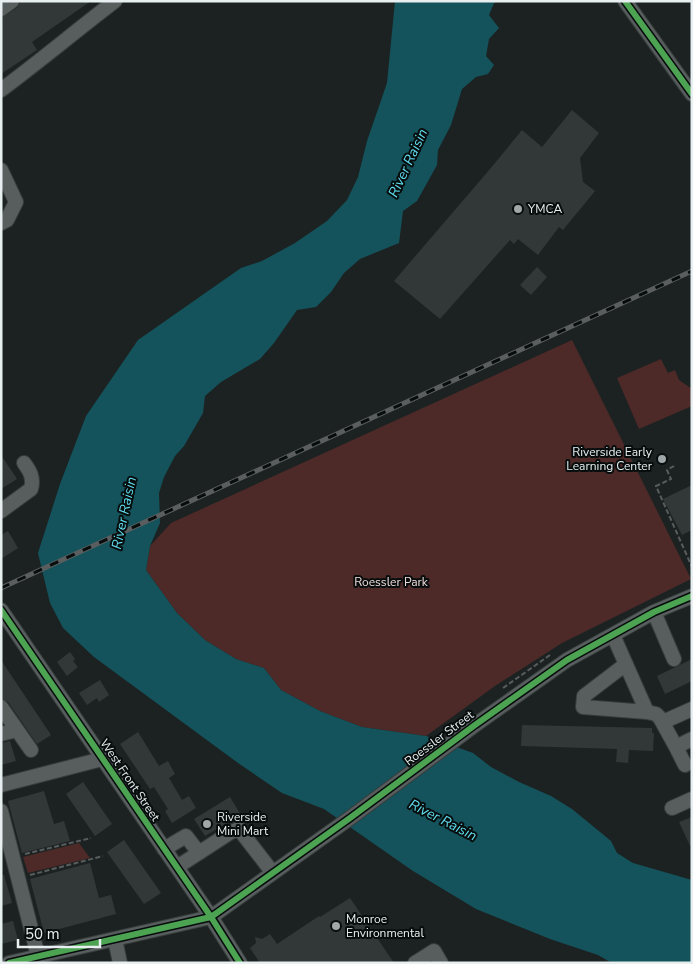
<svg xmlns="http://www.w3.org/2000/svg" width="693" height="964" font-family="'Nunito Sans',sans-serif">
<rect width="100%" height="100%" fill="#1c2222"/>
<!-- green -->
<path fill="#4d2a28" d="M 572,340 L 691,579 L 562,643 L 495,686 L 426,736 L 362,727 L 320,711 L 281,690 L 264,668 L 236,659 L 205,640 L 177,613 L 146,570 L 150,546 L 171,523 Z
M 661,359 L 668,373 L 675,370 L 679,380 L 692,389 L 692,406 L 639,429 L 617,378 Z
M 79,843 L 90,858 L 28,873 L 23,857 Z"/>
<!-- water -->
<path fill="#14535b" d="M 395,1 L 498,1 L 494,3 L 489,15 L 499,28 L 489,39 L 486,56 L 494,65 L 488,74 L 476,77 L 462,89 L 451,125 L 438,150 L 437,165 L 417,201 L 403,211 L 399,243 L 360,259 L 344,273 L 331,292 L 316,307 L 297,310 L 274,343 L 260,359 L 221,382 L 205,396 L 203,413 L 184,446 L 175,456 L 164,477 L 159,493 L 160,523 L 150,546 L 146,570 L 177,613 L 205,640 L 236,659 L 264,668 L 281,690 L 320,711 L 362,727 L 426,736 L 473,753 L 491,767 L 519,782 L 551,796 L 572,809 L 611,841 L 617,853 L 633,863 L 692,880 L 692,963 L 612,963 L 598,955 L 550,939 L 476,909 L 413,871 L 324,809 L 282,793 L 238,763 L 94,657 L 63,628 L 50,603 L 38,553 L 60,484 L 86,416 L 138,340 L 241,268 L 262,261 L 295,243 L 327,221 L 347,200 L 358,177 L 367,141 L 387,83 Z"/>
<!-- building -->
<path fill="#323838" d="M 21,1 L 91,1 L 32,42 L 37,50 L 1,74 L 1,18 L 17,8 Z
M 572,110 L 599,133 L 580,158 L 583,182 L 595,191 L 563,230 L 559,227 L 538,255 L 518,239 L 514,244 L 510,240 L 440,319 L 394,281 L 490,169 L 522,130 L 542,147 Z
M 537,267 L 547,277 L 531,295 L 520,285 Z
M 1,455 L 17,479 L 1,489 Z
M 692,485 L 692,530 L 682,535 L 663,499 Z
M 8,531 L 18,548 L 1,559 L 1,535 Z
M 70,652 L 75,659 L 73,661 L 78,667 L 67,676 L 57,662 Z
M 692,659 L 692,681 L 665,694 L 657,676 Z
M 1,660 L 51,735 L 37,744 L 8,702 L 1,698 Z
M 100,680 L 109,695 L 99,702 L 97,698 L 87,705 L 79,693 Z
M 522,725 L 652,728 L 652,733 L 654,733 L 653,751 L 629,750 L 628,763 L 616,762 L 617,749 L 521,746 Z
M 138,732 L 159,766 L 168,761 L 175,774 L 169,778 L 182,800 L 189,796 L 196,808 L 172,823 L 165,811 L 168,809 L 154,787 L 150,789 L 120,744 Z
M 10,741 L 16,761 L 1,765 L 1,743 Z
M 83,782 L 112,824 L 95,836 L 66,794 Z
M 44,791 L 54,824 L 64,821 L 70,841 L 22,853 L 8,801 Z
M 230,797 L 241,815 L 205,836 L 194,819 Z
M 692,817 L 692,850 L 679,822 Z
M 124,840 L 161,893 L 144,904 L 107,852 Z
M 90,863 L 99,898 L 111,895 L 116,914 L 44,933 L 30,879 Z
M 1,875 L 4,875 L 12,903 L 1,906 Z
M 350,898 L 394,963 L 260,963 L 250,948 L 256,943 L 255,937 L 262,939 L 270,934 L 277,944 L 319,916 L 320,917 Z
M 13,921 L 18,940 L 1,944 L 1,924 Z"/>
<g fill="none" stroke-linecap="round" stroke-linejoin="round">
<defs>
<path id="minor" d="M 625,1 L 692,94
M 1,9 L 12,1
M 1,90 C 40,61 77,30 115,1
M 1,170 L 16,202 L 7,220 L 1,223
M 1,511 L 31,489 C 34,478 30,471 24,463
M 1,610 L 211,917 L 240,963
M 654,612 L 674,659
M 613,635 L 647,712 L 583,707 L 584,696 L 626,664
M 1,707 L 31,750
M 647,712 L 656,714 L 660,718 L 676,747
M 663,722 L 692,709
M 1,734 L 17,730
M 685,765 L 676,747 L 692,739
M 1,785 L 102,759
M 672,808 L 692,799
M 1,811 L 38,956
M 164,849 L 186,836 L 199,853
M 177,867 L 231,832 L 239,829 L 273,873
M 115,939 L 120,963
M 9,963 L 211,917 L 350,818 L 475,725 L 567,660 L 654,612 L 692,596
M 415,963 L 434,951 L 441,963"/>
</defs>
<!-- minor casing -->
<use href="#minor" stroke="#373c3c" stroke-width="16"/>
<!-- path -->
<path stroke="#585c5d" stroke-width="2" stroke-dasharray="5 2.5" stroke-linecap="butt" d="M 674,466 L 667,470 L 671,479 L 656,486 L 692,567
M 503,688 L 550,655
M 25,854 L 91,838
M 30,875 L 103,856"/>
<!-- minor -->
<use href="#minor" stroke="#585d5e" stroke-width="14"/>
<defs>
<path id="rail" d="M 1,588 L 692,271"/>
</defs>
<!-- rail casing -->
<use href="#rail" stroke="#5a5e5f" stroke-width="5"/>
<!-- rail -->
<use href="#rail" stroke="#070c0d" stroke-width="3" stroke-dasharray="9" stroke-linecap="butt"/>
<defs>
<path id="cycleway" d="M 625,1 L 692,94
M 1,610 L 211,917 L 240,963
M 9,963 L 211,917 L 350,818 L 475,725 L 567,660 L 654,612 L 692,596"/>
</defs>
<!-- cycleway casing -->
<use href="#cycleway" stroke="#070c0d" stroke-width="9"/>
<!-- cycleway -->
<use href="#cycleway" stroke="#4ca352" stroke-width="6"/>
</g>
<!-- markers -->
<g fill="#a0a7a8" stroke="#070c0d" stroke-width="2">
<circle cx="518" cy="209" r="5"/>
<circle cx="662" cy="459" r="5"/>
<circle cx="207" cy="824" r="5"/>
<circle cx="336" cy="926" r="5"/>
</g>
<g text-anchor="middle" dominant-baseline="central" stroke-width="4" stroke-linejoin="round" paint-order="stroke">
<!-- poi labels -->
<g font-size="12" fill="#e7eff0" stroke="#070c0d" text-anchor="start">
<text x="528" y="209">YMCA</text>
<text x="652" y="452" text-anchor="end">Riverside Early<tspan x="652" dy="14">Learning Center</tspan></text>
<text x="217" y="817">Riverside<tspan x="217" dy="14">Mini Mart</tspan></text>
<text x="346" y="919">Monroe<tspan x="346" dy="14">Environmental</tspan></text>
</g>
<!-- park labels -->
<g font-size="12" fill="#f1dddb" stroke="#070c0d">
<text x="391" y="582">Roessler Park</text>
</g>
<!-- street labels -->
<g font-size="12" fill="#e7eff0" stroke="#070c0d">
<text transform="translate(439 738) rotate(-37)">Roessler Street</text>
<text transform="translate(130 780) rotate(56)">West Front Street</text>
</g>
<!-- water labels -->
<g font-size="14" font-style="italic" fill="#60deef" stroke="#070c0d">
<text transform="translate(408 163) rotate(-65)">River Raisin</text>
<text transform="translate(124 513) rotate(-78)">River Raisin</text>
<text transform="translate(443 820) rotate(27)">River Raisin</text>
</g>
</g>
<!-- border -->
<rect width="693" height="964" fill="none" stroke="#e7eff0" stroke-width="5"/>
<!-- scale -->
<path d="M18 939v8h82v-8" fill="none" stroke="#e7eff0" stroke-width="2.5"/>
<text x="25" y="939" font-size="15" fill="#e7eff0" stroke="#070c0d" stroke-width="4" paint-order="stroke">50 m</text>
</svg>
